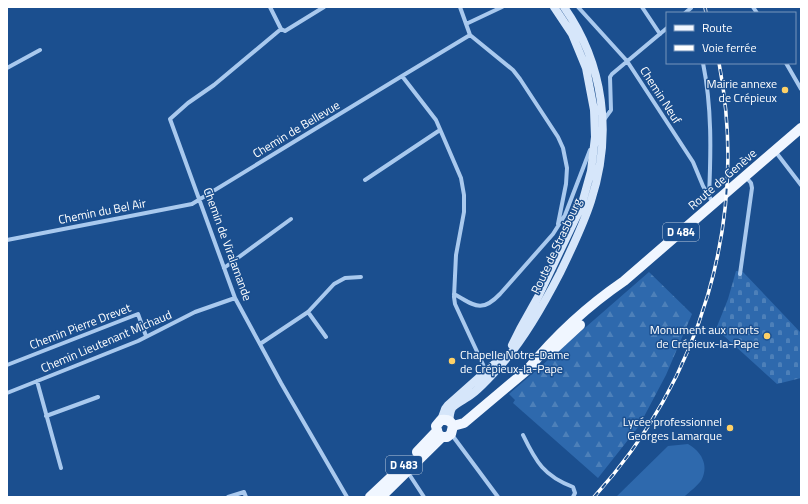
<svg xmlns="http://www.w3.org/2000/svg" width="808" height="504" font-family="'Titillium Web',sans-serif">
<defs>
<pattern id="forest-firs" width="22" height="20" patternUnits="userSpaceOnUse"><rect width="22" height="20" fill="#2e69ad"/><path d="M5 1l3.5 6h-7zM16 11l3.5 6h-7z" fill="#4d80b9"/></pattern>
<pattern id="cemetery-stones" width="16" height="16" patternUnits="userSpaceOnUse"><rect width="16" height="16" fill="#2e69ad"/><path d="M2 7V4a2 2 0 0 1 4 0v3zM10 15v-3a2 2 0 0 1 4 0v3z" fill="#4d80b9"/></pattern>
</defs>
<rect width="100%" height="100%" fill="#1b4f8f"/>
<!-- grass -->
<path fill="#2e69ad" d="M 688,444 C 701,451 709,465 702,479 C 700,484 688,493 684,497 L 616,497 L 668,446 Z"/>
<!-- forest -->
<path fill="url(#forest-firs)" d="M 649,272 L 692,314 L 666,375 L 639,426 L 598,478 L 513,403 L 515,400 L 509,394 Z"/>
<!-- cemetery -->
<path fill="url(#cemetery-stones)" d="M 736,271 L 743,272 L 801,333 L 801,378 L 777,384 L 723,335 L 727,330 L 722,326 L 718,330 L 716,329 L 728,299 Z"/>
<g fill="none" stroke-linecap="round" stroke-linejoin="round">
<!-- street -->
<path stroke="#a9c9ee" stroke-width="4" d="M 270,7 L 281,29 L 285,31 L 324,7
M 460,7 L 470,35 L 402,76 L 436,120 L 461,178 L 464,195 L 464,212 L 456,255 L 454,297 L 455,304 L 486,371
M 578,7 L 627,61 L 693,162 L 703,186 L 713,203
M 642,7 L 660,34
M 753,7 L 757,13
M 685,13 L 691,8
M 466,24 L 502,7
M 281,29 L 214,85 L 188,103 L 170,119 L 235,298 L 281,383 L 347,497
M 470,35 L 513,70 L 520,79 L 558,137 L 563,148 L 567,168 L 566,184 L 558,224
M 703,63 C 712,107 711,152 709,196
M 786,63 L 801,89
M 7,68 L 40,50
M 603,121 L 611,110 L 610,77 L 612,74 L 667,28
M 775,151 L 801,185
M 365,180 L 440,130
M 7,240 L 192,204 L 402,76
M 224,268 L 291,219
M 740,274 L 752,188 L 751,183 L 745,176
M 454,294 C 474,305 481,314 500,294 L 553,234 L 565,215 L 590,150
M 308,312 L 326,337
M 260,344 L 308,312 L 334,284 L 345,278 L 361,277
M 7,365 L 138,314 L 146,336
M 37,381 L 61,468
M 7,393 L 138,341 L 195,312 L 235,298
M 46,416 L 98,397
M 452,435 L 498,497
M 523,435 C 536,462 544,476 573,487 L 575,493 L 573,497
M 407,471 L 424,497
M 228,497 L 244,492 L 246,497"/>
<!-- secondary -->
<path stroke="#d6e6fa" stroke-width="8" d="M 512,345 L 520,329 L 539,295 L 581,207 L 591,171 L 595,137 L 594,110 L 586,68 L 572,34 L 554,7
M 441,420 L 445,409 L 448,405 L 502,357
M 449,421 C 450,416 450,410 453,407 C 458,402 466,399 471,395 C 485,384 496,371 507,358 C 528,333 545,302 560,273 C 571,250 583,226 591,201 C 613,134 604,64 564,7"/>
<!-- primary -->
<path stroke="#f0f6ff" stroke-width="10" d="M 555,348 L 580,325
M 529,368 C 556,335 589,305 624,281 L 801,128
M 453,426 L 464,423 L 533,365
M 417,452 L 436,432
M 370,497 L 403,466
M 381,497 L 442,437 L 447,437 L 451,434 L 453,426 C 451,421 447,419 441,420 L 436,426 L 438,434 L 442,437"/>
<defs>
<path id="rail" d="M 705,7 L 706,13
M 594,497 C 701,379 749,220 719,63"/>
</defs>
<!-- rail casing -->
<use href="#rail" stroke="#fff" stroke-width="3.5"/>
<!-- rail -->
<use href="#rail" stroke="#1b4f8f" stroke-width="2" stroke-dasharray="6" stroke-linecap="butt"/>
</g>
<!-- markers -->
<g fill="#ffd166" stroke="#1b4f8f" stroke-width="1.5">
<circle cx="785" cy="90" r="4"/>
<circle cx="767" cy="336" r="4"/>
<circle cx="452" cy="361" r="4"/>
<circle cx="730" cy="428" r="4"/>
</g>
<g text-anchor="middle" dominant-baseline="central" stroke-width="3" stroke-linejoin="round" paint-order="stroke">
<!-- shield labels -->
<g fill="#1b4f8f" stroke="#bbcadd" stroke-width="1">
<rect x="663" y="223" width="36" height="18" rx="3"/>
<rect x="386" y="456" width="36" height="18" rx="3"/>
</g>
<g font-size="11" font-weight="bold" fill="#fff">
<text x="681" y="232">D 484</text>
<text x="404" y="465">D 483</text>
</g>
<!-- poi labels -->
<g font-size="12" fill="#fff" stroke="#1b4f8f" text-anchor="end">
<text x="777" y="83">Mairie annexe<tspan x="777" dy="14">de Crépieux</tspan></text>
<text x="759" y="329">Monument aux morts<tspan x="759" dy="14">de Crépieux-la-Pape</tspan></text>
<text x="460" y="354" text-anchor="start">Chapelle Notre-Dame<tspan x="460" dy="14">de Crépieux-la-Pape</tspan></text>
<text x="722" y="421">Lycée professionnel<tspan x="722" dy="14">Georges Lamarque</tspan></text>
</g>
<!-- street labels -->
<g font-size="12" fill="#fff" stroke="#1b4f8f">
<text transform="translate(661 95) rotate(57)">Chemin Neuf</text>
<text transform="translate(296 129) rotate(-31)">Chemin de Bellevue</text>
<text transform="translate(722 179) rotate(-41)">Route de Genève</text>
<text transform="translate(102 211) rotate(-11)">Chemin du Bel Air</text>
<text transform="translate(228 244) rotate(70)">Chemin de Viralamande</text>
<text transform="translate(556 246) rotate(-65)">Route de Strasbourg</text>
<text transform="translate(80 326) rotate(-21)">Chemin Pierre Drevet</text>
<text transform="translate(106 341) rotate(-23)">Chemin Lieutenant Michaud</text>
</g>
</g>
<!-- border -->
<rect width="808" height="504" fill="none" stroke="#ffffff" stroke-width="16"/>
<!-- legend -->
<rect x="666" y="12" width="130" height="52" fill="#1b4f8f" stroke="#7695bc"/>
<rect x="674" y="25" width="20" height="6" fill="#f0f6ff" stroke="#7695bc"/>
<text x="702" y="32" font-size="12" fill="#ffffff">Route</text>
<rect x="674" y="45" width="20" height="6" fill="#ffffff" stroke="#7695bc"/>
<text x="702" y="52" font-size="12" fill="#ffffff">Voie ferrée</text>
</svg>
